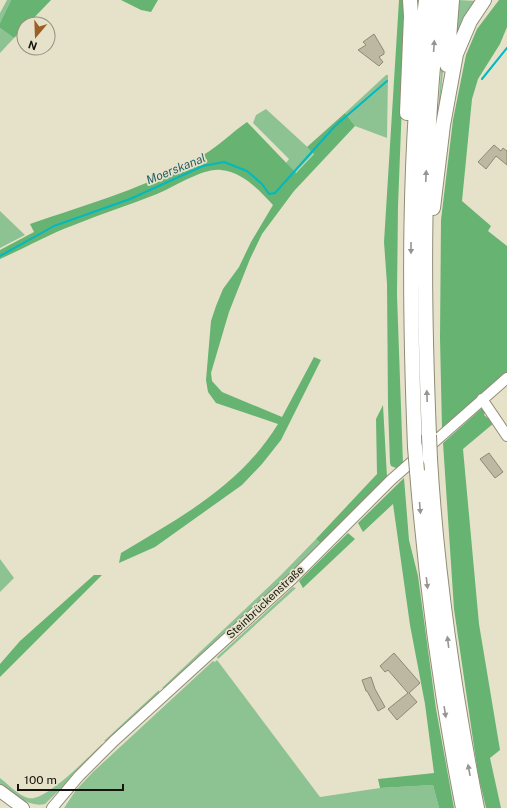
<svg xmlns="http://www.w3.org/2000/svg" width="507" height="808" font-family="'Public Sans',sans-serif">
<rect width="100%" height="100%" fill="#e6e2ca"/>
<!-- green -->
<path fill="#8dc293" d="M 7,0 L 11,0 L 0,23 L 0,13 Z
M 458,0 L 476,1 L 455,48 Z
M 0,28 L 14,38 L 0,53 Z
M 443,43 L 445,51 L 436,143 Z
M 386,75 L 388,75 L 387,138 L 355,126 L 345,113 Z
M 266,109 L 314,153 L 295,173 L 286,163 L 289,159 L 253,123 L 256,115 Z
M 0,211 L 25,235 L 0,248 Z
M 316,539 L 321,544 L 227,633 L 224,633 L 221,639 L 166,689 L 162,688 L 281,575 Z
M 0,559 L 14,578 L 0,592 Z
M 293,587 L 296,588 L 218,659 L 217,657 Z
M 217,660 L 320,797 L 380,788 L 433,785 L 439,808 L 64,808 L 76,790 L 93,772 L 213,661 L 215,662 Z
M 159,690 L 159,695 L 108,742 L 104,741 Z
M 102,744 L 103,747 L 45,804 C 28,808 13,793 0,784 L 0,778 C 8,784 18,795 28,798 C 45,803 90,755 102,744 Z"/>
<!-- forest -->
<path fill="#67b372" d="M 11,0 L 51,0 L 28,24 L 24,24 L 24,28 L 14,38 L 0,28 L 0,23 Z
M 121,0 L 158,0 L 151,12 L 141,10 Z
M 399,0 L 406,0 L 398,206 L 397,295 L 403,464 L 396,468 L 391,466 L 390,463 L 388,406 L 387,284 L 384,242 Z
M 499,0 L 507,0 L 507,27 L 500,44 L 478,79 L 472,99 L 462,201 L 491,226 L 488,231 L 507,246 L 507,374 L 442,429 L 440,338 L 441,220 L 453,120 L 466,55 L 477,29 Z
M 345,113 L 355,126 L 294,191 L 262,234 L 250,259 L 229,312 L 211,373 L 212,381 L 222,392 L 282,417 L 314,357 L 321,360 L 281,440 L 262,464 L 242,485 L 155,547 L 119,563 L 121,553 C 182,516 239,487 278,424 L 216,403 L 208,392 L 206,380 L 211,321 L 216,306 L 223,289 L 239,267 L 251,242 L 273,205 C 259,190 243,172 221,170 C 202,168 175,187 157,194 C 129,205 101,214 74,225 C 49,234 25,248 0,259 L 0,250 L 34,232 L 30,224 C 88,204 149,187 203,155 C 219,146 231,133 247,122 L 296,173 L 314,154 L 307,147 Z
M 383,405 L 387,477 L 321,544 L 316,539 L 377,474 L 376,419 Z
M 482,408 L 486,411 L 484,415 L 494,423 L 463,449 L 479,624 L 500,750 L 490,758 L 501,808 L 486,808 L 478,774 L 454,609 L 443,443 Z
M 404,478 L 409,540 L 418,576 L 436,709 L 454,808 L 439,808 L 433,785 L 380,788 L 378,779 L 434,773 L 425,704 L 410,625 L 393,504 L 363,532 L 358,523 Z
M 348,533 L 355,539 L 303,588 L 299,581 Z
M 94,575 L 102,575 L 0,677 L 0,664 L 20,641 Z"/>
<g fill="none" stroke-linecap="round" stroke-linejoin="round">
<!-- stream -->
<path stroke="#01b9c0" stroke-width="2" d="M 482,79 L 507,48
M 0,256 L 54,226 L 130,199 L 203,166 L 224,162 L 247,171 L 262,184 L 269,194 L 275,193 L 335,126 L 387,81"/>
</g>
<!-- building -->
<path fill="#bcb8a1" stroke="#8e8973" d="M 374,34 L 384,51 L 384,54 L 379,57 L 383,62 L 379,66 L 358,50 L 366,45 L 363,42 Z
M 494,145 L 501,151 L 503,148 L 507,151 L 507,165 L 496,156 L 486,169 L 478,162 Z
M 489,453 L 503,472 L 495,478 L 480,459 Z
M 394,653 L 420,683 L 409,693 L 417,702 L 397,720 L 388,709 L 408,693 L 388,670 L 385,672 L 380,666 Z
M 371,677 L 375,689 L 385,707 L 378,711 L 367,691 L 366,691 L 362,680 Z"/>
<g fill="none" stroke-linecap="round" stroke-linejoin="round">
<defs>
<path id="minor" d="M 482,399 L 507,436
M 52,808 L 79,776 L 114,741 L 292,579 L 391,480 L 507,378"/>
<path id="major" d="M 0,791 L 23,808"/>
<path id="highway" d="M 447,65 L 452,0
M 407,113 L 411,16 L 410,0
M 433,208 L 443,125 L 456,54 L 470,21 L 484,0
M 429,435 C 423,290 422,144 440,0
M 415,447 C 409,298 408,149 426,0
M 430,459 C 437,576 454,692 477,808
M 417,471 C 426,584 441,696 463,808"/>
</defs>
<!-- minor casing -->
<use href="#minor" stroke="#908c76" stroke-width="12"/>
<!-- major casing -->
<use href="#major" stroke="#908c76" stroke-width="14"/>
<!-- highway casing -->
<use href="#highway" stroke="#908c76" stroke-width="16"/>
<!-- minor -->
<use href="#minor" stroke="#fff" stroke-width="10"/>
<!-- major -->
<use href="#major" stroke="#fff" stroke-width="12"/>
<!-- highway -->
<use href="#highway" stroke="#fff" stroke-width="14"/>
<defs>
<path id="highway-bridge" d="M 429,435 L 430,459
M 415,447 L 417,471"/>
</defs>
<!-- highway-bridge casing -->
<use href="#highway-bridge" stroke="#908c76" stroke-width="16" stroke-linecap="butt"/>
<!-- highway-bridge -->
<use href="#highway-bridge" stroke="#fff" stroke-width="14"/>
</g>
<!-- one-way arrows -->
<defs><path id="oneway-solid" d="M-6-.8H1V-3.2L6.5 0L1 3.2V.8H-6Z"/></defs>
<g fill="#969592">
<use href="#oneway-solid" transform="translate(434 46) rotate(-86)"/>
<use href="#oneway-solid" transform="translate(426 176) rotate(-88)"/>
<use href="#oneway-solid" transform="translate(411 248) rotate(90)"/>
<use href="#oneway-solid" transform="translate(427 396) rotate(-92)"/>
<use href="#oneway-solid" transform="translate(420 508) rotate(85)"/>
<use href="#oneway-solid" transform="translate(427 583) rotate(83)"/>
<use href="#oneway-solid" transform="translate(448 642) rotate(-97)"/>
<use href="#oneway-solid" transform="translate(445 712) rotate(81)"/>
<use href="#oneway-solid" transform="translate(469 770) rotate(-101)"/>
</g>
<g text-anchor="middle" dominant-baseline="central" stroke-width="3.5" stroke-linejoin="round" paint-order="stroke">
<!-- street labels -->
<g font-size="11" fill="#16140c" stroke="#e6e2ca">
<text transform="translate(265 602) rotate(-43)">Steinbrückenstraße</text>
</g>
<!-- water labels -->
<g font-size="12" font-style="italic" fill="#276165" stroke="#e6e2ca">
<text transform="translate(176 169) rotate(-22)">Moerskanal</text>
</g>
</g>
<!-- north arrow -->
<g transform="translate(36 36) rotate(199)"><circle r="19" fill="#e6e2ca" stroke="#93907e"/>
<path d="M0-3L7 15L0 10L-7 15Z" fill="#9d5f25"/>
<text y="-6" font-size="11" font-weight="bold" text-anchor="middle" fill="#16140c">N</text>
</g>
<!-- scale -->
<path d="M18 784v6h105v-6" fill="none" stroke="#16140c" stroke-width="2"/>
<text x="24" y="784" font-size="12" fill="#16140c" stroke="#e6e2ca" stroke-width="3" paint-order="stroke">100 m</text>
</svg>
